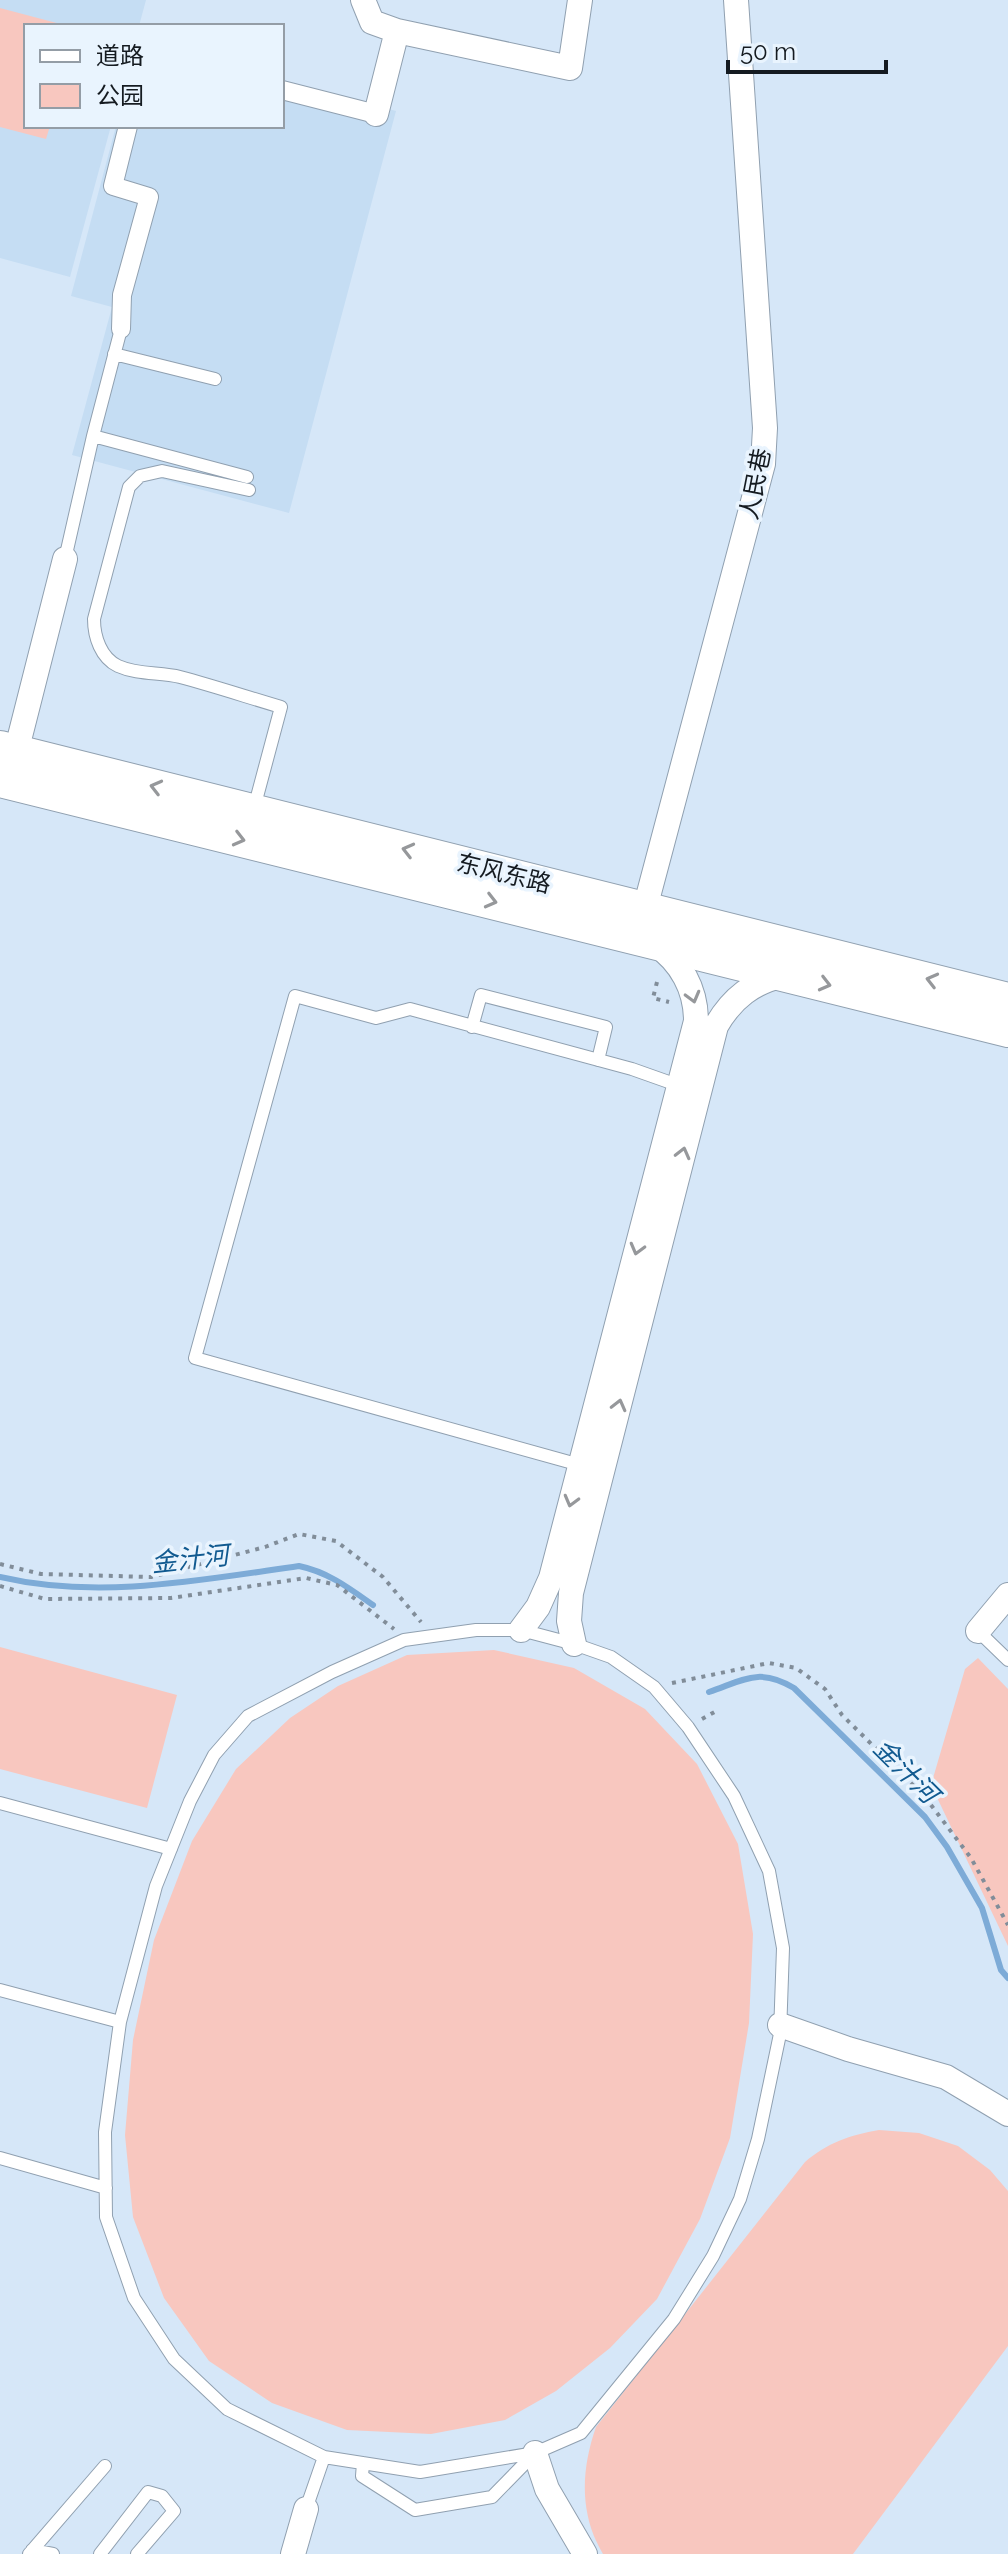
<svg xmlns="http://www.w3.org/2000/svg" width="1008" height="2554" font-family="Raleway,'Noto Sans SC',sans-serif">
<rect width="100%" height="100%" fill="#d6e7f8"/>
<!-- built -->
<path fill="#c5ddf3" d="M 0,0 L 146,0 L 139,26 L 26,26 L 26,126 L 111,126 L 70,277 L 0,258 Z
M 282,80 L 396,111 L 289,513 L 72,455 L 112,307 L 71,296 L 116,126 L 282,126 Z"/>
<!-- green -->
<path fill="#f8c7bf" d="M 0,8 L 68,26 L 26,26 L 26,126 L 50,126 L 46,139 L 0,127 Z
M 0,1647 L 177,1695 L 147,1808 L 0,1769 Z
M 494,1650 L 574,1668 L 645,1709 L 697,1764 L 738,1844 L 753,1934 L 749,2023 L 730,2138 L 700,2219 L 657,2299 L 610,2348 L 556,2391 L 505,2420 L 431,2434 L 347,2430 L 272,2403 L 209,2361 L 164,2298 L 133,2217 L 125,2135 L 133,2040 L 154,1940 L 192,1841 L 236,1769 L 290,1718 L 338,1686 L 407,1655 Z
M 978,1658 L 1008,1689 L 1008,1946 L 931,1785 L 965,1669 Z
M 879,2130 L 919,2133 L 958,2146 L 990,2170 L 1008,2191 L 1008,2346 L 853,2554 L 603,2554 C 579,2514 581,2470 596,2427 L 805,2162 C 827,2143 850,2135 879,2130 Z"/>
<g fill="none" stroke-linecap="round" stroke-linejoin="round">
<!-- stream -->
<path stroke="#7dabd7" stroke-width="6" d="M 0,1577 C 98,1600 201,1580 299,1566 C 328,1572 349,1588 373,1605
M 709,1692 C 744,1680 759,1667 794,1688 L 925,1817 L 947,1847 L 982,1908 L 1001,1970 L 1008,1978"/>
<defs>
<path id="service" d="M 114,354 L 215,379
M 93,436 L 121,329
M 249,490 L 162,471 L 140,476 L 129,487 L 94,619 C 94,637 101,658 118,666 C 138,675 160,672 180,677 C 214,686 247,697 281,707 L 254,808
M 65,559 L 93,436 L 247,477
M 472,1027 L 481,995 L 606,1027 L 598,1060
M 580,1465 L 195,1358 L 295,996 L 376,1018 L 410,1009 L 632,1069 L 680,1086
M 978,1631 L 1008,1660
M 0,1803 L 171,1849
M 0,1990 L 120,2022
M 0,2158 L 106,2188
M 363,2463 L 362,2476 L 415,2510 L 492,2497 L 535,2453
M 306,2509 L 324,2457 L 420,2472 L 535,2453 L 581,2433 L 674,2319 L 713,2256 L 740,2199 L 758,2139 L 780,2034 L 783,1948 L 769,1871 L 734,1796 L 688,1727 L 654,1687 L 611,1657 L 574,1644 L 521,1630 L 476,1630 L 404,1640 L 332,1672 L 248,1716 L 214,1755 L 190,1801 L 156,1886 L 120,2022 L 105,2132 L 106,2217 L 134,2298 L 174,2359 L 227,2409 L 324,2457
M 32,2550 L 53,2554
M 29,2554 L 105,2466
M 100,2554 L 148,2492 L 162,2496 L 174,2511 L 137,2554"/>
<path id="pedestrian" d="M 282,90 L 376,114
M 121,329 L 122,295 L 149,197 L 113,186 L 128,126"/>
<path id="minor" d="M 363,0 L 372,22 L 397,31 L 376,114
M 397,31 L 570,68 L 580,0
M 16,752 L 65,559
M 645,908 L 763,464 L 765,428 L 736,0
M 521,1630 L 538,1607 L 551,1578 L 696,1021 C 696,989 681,962 655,944
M 978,1631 L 1008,1595
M 574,1644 L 569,1621 L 571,1593 L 716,1026 C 732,998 753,982 784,975
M 780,2025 L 848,2049 L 946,2077 L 1008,2114
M 535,2453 L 547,2489 L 585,2554
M 293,2554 L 306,2509"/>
<path id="secondary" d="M 0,748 L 1008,1000
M 0,780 L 1008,1030"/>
</defs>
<!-- service casing -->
<use href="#service" stroke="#90a0b0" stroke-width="14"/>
<!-- pedestrian casing -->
<use href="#pedestrian" stroke="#90a0b0" stroke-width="20"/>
<!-- minor casing -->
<use href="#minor" stroke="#90a0b0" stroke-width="26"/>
<!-- secondary casing -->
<use href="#secondary" stroke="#90a0b0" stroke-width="36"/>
<!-- path -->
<path stroke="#818d99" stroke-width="4" stroke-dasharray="4 6" stroke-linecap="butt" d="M 657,982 L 653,998 L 669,1002
M 0,1564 L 41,1574 L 151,1577 L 265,1547 L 299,1534 L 336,1541 L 383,1577 L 421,1622
M 0,1586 L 45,1599 L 171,1598 L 306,1578 L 337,1585 L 394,1629
M 672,1683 L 769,1663 L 796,1668 L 825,1689 L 842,1715 L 925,1797 L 971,1858 L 1008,1925
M 702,1719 L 718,1710"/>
<!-- service -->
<use href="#service" stroke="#fff" stroke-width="12"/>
<!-- pedestrian -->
<use href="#pedestrian" stroke="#fff" stroke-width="18"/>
<!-- minor -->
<use href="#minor" stroke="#fff" stroke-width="24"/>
<!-- secondary -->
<use href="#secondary" stroke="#fff" stroke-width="34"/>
</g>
<!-- one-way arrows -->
<defs><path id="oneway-chevron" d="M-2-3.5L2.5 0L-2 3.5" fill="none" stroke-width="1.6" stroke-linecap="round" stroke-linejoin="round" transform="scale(2)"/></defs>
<g stroke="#96989b">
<use href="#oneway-chevron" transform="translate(156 787) rotate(-166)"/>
<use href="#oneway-chevron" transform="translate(239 839) rotate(14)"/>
<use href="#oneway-chevron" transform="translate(408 850) rotate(-166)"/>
<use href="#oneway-chevron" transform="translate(491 901) rotate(14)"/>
<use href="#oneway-chevron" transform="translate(932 980) rotate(-166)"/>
<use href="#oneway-chevron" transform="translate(825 984) rotate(14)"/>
<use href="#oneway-chevron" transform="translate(693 997) rotate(75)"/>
<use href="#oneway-chevron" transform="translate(683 1153) rotate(-76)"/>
<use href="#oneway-chevron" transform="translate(637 1249) rotate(105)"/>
<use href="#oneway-chevron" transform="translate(619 1405) rotate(-76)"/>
<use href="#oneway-chevron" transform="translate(571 1501) rotate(105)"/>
</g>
<g text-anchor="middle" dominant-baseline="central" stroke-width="7" stroke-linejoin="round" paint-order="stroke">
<!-- street labels -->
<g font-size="24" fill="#151b21" stroke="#e9f4fe">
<text transform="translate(755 484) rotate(-79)">人民巷</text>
<text transform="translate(504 873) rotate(14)">东风东路</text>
</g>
<!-- water labels -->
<g font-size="26" font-style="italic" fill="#115a90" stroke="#e9f4fe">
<text transform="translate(190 1559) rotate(-6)">金汁河</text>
<text transform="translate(906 1771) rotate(45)">金汁河</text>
</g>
</g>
<!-- legend -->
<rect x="24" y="24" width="260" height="104" fill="#e9f4fe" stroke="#949da6" stroke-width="2"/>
<rect x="40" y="50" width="40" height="12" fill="#ffffff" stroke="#949da6" stroke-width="2"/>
<text x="96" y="64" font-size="24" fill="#151b21">道路</text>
<rect x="40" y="84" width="40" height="24" fill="#f8c7bf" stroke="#949da6" stroke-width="2"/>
<text x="96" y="104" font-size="24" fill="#151b21">公园</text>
<!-- scale -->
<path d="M728 60v12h158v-12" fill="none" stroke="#151b21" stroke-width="4"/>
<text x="740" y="60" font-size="24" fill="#151b21" stroke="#e9f4fe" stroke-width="6" paint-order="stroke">50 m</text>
</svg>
